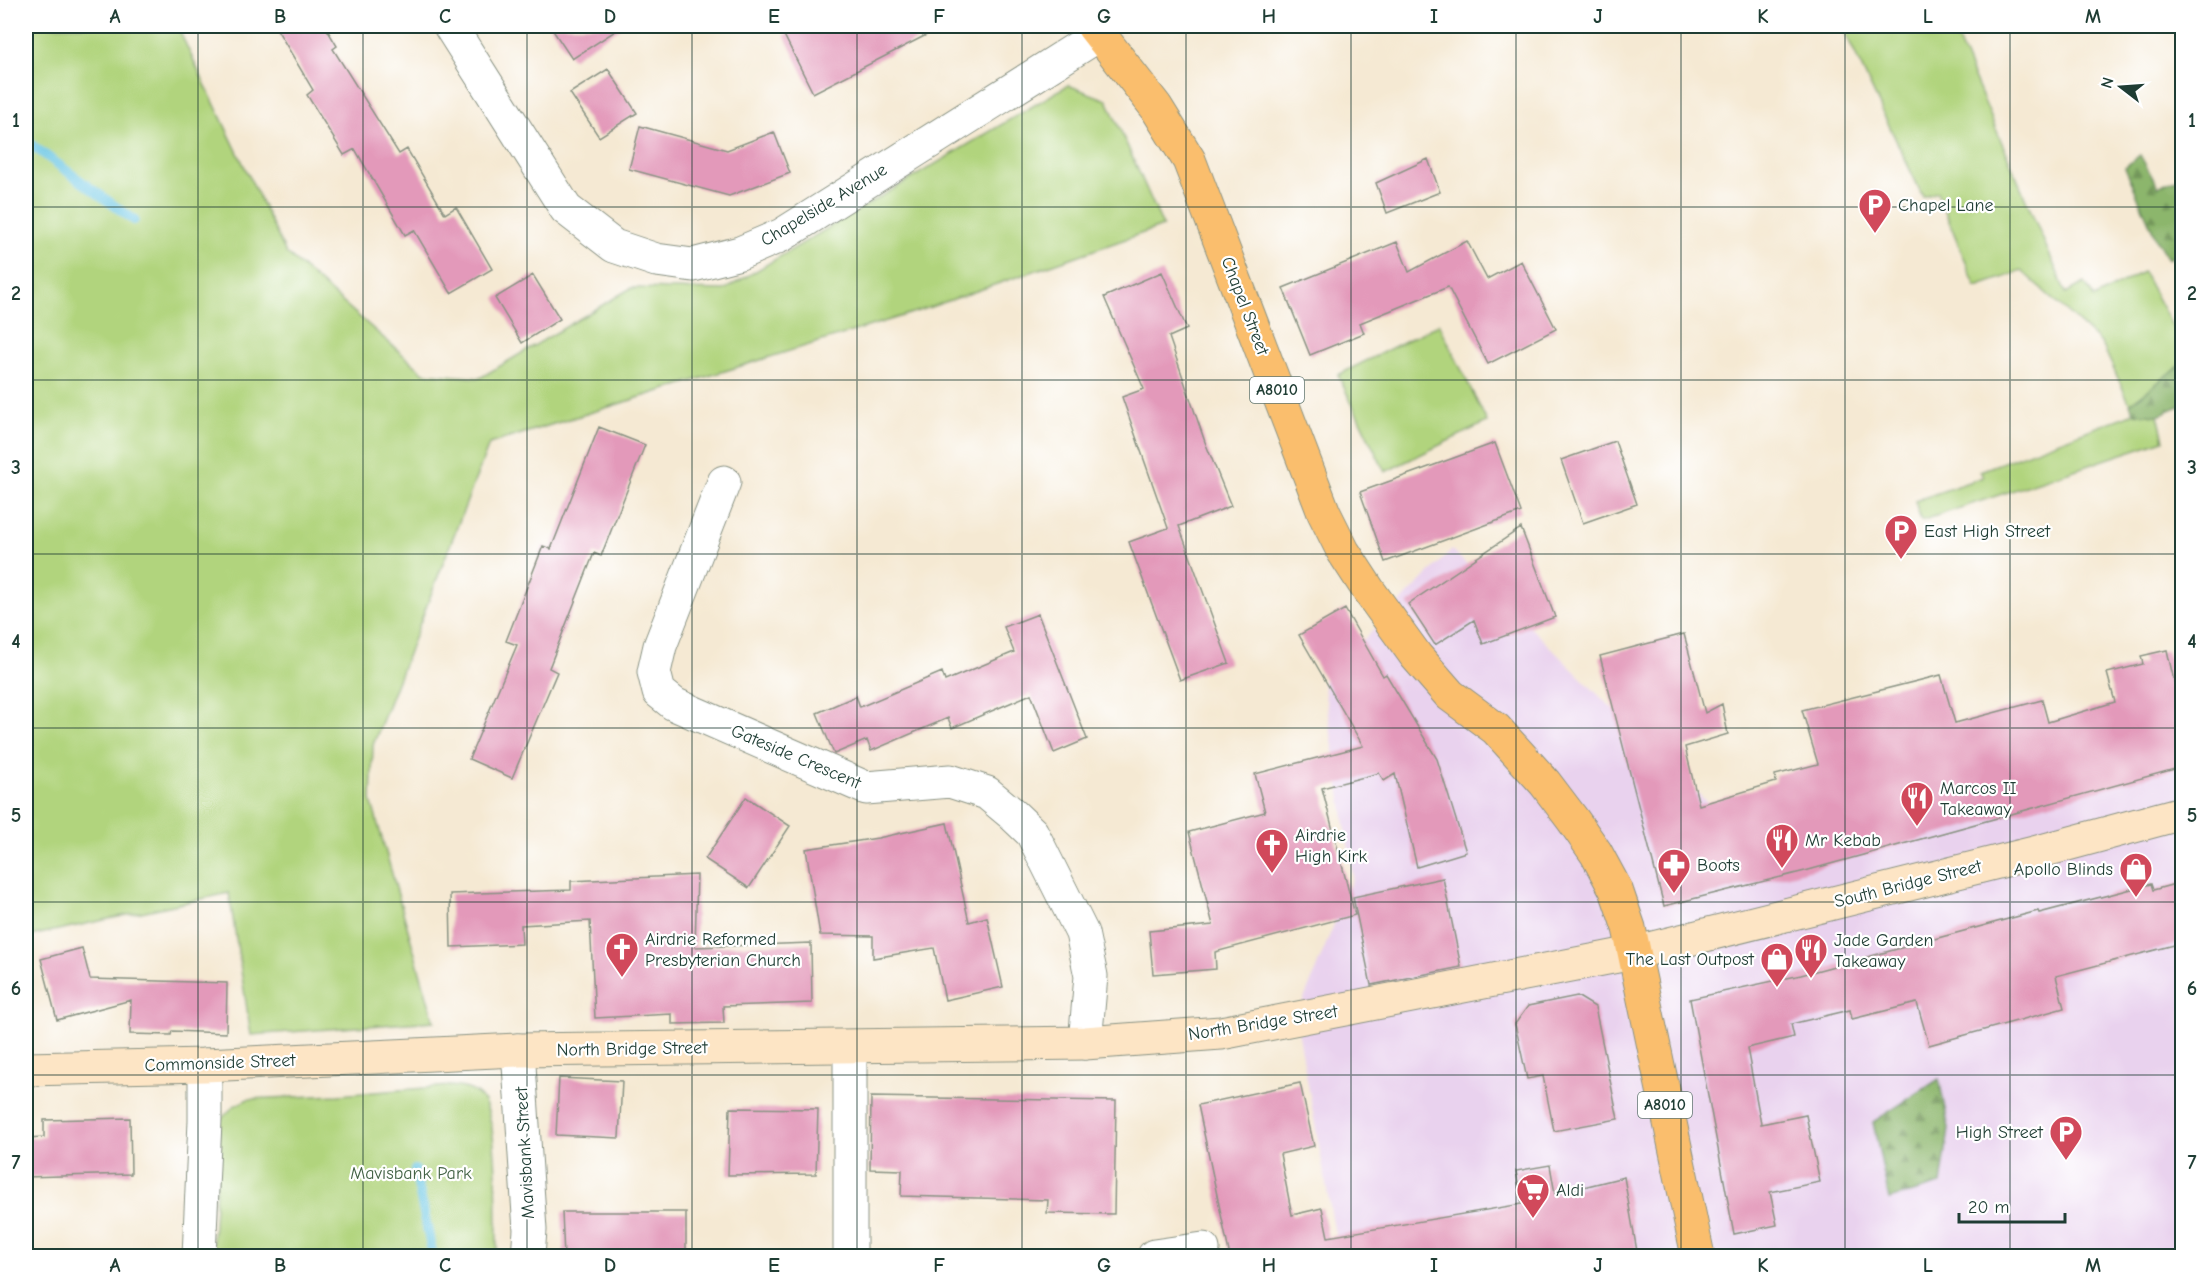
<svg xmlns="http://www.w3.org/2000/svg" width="2208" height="1282" font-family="'Comic Neue',sans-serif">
<defs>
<pattern id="forest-firs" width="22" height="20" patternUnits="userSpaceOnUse" patternTransform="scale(1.5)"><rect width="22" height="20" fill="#8cb66c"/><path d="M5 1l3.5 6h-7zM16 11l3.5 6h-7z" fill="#72955a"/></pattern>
</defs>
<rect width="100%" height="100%" fill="#fff"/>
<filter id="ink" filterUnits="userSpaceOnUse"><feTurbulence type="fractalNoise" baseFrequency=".0167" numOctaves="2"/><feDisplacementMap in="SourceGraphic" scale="12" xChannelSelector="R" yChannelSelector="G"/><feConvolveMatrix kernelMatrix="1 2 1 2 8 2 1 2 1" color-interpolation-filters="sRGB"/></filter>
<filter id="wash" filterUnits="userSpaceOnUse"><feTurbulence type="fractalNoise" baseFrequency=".008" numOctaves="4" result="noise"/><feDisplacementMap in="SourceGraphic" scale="24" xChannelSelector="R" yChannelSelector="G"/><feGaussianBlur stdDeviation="1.35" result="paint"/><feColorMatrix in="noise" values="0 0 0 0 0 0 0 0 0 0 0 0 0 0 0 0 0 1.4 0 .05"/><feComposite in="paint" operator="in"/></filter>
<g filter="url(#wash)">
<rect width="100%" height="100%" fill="#f5e9d3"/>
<!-- built -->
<path fill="#e9d2ee" d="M 1452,550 L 1720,815 L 2085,720 L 2182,690 L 2182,1256 L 1339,1256 L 1296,1019 L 1353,877 L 1323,681 Z"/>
<!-- green -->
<path fill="#b1d47d" stroke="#688858" stroke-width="1.5" d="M 26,26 L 177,26 L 286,253 L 424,373 L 480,378 L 631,288 L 724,290 L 1068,85 L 1107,100 L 1163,226 L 922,310 L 489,444 L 373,745 L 371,800 L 434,1021 L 251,1035 L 229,893 L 30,936 L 26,920 Z
M 1842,26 L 1952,26 L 2066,293 L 2085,283 L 2094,298 L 2143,272 L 2182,344 L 2182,364 L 2130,404 L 2102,344 L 2022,271 L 1976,287 L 1937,192 L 1923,197 Z
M 1439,324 L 1487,422 L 1385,472 L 1338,375 Z
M 2134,413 L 2158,415 L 2164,440 L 1921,521 L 1915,501 L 1983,477 L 1980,471 Z
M 450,1086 C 462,1087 476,1089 483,1100 C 500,1127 496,1221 497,1256 L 212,1256 L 220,1120 L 234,1106 L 248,1099 L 338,1095 Z"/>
<!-- forest -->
<path fill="url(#forest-firs)" stroke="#567a50" stroke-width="1.5" d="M 2140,155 L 2158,187 L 2182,177 L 2182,251 L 2168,259 L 2158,243 L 2125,167 Z
M 2182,364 L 2182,405 L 2158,415 L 2134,413 L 2130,404 Z
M 1939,1079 L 1949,1129 L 1941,1184 L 1889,1199 L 1873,1122 Z"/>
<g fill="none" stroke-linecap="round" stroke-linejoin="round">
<!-- stream -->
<path stroke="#65c4e3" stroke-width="10" d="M 26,141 L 134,220
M 415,1170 L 433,1256"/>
</g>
<g id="blocks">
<!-- building -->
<path fill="#e399ba" d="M 275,26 L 325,26 L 337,46 L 333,49 L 399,154 L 407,149 L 445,214 L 456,207 L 492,269 L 451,293 L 414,230 L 405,235 L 355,149 L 344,155 L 307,95 L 313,90 Z
M 550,26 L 623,26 L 572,59 Z
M 803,26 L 944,26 L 813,93 L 784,35 Z
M 608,69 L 637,113 L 599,137 L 570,93 Z
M 640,126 L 727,150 L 774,132 L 790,173 L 729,196 L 629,169 Z
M 1428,159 L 1440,192 L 1387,213 L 1376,183 Z
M 1467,241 L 1487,279 L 1521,261 L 1556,329 L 1488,364 L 1448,287 L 1360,323 L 1364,333 L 1310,355 L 1283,288 L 1397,242 L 1409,272 Z
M 1162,272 L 1187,329 L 1169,337 L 1205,442 L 1231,506 L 1179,526 L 1229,663 L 1180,680 L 1129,542 L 1168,528 L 1122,397 L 1144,389 L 1104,297 Z
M 533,275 L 560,319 L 522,343 L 495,298 Z
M 599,427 L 645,445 L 601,556 L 594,553 L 549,668 L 557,672 L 512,778 L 469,759 L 517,645 L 506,641 L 543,546 L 551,549 Z
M 1615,441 L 1637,504 L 1583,523 L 1561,460 Z
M 1495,443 L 1521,512 L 1385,562 L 1360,492 Z
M 1521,528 L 1555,617 L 1483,644 L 1474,620 L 1435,645 L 1408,604 Z
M 1345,609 L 1383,676 L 1386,674 L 1437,759 L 1466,852 L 1417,867 L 1395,774 L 1384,781 L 1379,773 L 1322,788 L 1355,915 L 1215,952 L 1216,969 L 1153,974 L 1149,931 L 1213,925 L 1189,832 L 1265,812 L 1255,774 L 1363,746 L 1299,635 Z
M 1038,614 L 1087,739 L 1054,753 L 1031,694 L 952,728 L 948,718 L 871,751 L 867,740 L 834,754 L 817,713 L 856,696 L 860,707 L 942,672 L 945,681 L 1014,652 L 1004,627 Z
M 1684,634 L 1705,713 L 1722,704 L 1728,734 L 1685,747 L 1699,805 L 1776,782 L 1775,775 L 1818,764 L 1802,710 L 1941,675 L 1955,723 L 2042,700 L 2048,722 L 2115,702 L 2107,673 L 2143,664 L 2141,656 L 2167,650 L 2182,716 L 2182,767 L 1805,871 L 1664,906 L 1600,656 Z
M 746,797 L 790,826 L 749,888 L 705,859 Z
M 947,823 L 969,922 L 987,917 L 1003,987 L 945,1000 L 934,948 L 873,958 L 873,936 L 820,935 L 806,849 L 878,838 Z
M 697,875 L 695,947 L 811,943 L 812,1003 L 723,1006 L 724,1023 L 672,1024 L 672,1014 L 595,1018 L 590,921 L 521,925 L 522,944 L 451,947 L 450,894 L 571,890 L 571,881 Z
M 1443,878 L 1461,967 L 1371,985 L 1353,897 Z
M 2182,882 L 2182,943 L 2056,976 L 2064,1008 L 1929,1045 L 1917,1003 L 1852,1019 L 1850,1010 L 1791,1024 L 1794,1037 L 1747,1048 L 1761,1124 L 1806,1115 L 1820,1182 L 1770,1192 L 1777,1225 L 1734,1234 L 1690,999 L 1801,975 L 2038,911 L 2039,913 L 2151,884 L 2153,890 Z
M 82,948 L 90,979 L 227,983 L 226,1033 L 172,1031 L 171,1035 L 130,1034 L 131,1000 L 57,1020 L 41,959 Z
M 1577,996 L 1595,1007 L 1618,1119 L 1554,1131 L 1543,1076 L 1527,1079 L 1515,1024 L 1528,1006 Z
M 559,1078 L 622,1081 L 619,1138 L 556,1135 Z
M 1300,1083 L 1314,1146 L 1280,1154 L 1292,1215 L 1322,1208 L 1328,1237 L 1522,1204 L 1516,1171 L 1550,1165 L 1555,1194 L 1624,1177 L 1638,1257 L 1230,1257 L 1198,1105 Z
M 871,1097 L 1116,1101 L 1114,1214 L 1047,1213 L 1048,1200 L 901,1196 L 902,1170 L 870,1169 Z
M 730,1108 L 818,1109 L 816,1174 L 728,1175 Z
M 130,1118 L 131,1174 L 26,1177 L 26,1138 L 44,1137 L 44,1120 Z
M 562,1212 L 686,1212 L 686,1257 L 564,1257 Z"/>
</g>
</g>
<g filter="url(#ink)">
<use href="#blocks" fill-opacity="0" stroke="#8a9384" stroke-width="1.5"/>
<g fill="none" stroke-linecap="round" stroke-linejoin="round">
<defs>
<path id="minor" d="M 450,26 L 566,209 L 614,246 L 656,260 L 693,265 L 740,253 L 782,235 L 1100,34
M 724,482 L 660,646 L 654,672 L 659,692 L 674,704 L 866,788 L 950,781 L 987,793 L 1011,813 L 1032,833 L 1082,933 L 1091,976 L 1085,1043
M 199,1256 L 205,1121 L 205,1065
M 850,1256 L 850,1047
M 1154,1256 L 1203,1249"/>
<path id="tertiary" d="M 518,1050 L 530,1230 L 528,1256"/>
<path id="secondary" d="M 26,1069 L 205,1065 L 518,1050 L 1085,1043 L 1221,1033 L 1633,953 L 2034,853 L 2182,813"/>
<path id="primary" d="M 1093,26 L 1156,107 L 1189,160 L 1324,513 L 1343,551 L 1369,591 L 1416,656 L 1450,695 L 1496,729 L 1545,783 L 1573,820 L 1596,853 L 1616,890 L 1629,928 L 1698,1256"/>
</defs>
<!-- minor casing -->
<use href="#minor" stroke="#8a9384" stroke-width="35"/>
<!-- tertiary casing -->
<use href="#tertiary" stroke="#8a9384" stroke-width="35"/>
<!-- secondary casing -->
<use href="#secondary" stroke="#8a9384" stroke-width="35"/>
<!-- primary casing -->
<use href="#primary" stroke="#8a9384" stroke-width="35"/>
<!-- minor -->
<use href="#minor" stroke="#fff" stroke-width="33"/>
<!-- tertiary -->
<use href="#tertiary" stroke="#fff" stroke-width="33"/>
<!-- secondary -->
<use href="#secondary" stroke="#fde5c5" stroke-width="33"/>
<!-- primary -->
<use href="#primary" stroke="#fabe6d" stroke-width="33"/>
</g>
</g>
<!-- grid -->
<path fill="none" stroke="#1f3d34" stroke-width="1.5" stroke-opacity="0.55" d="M 198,26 L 198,1256M 363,26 L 363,1256M 527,26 L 527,1256M 692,26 L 692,1256M 857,26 L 857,1256M 1022,26 L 1022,1256M 1186,26 L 1186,1256M 1351,26 L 1351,1256M 1516,26 L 1516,1256M 1681,26 L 1681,1256M 1845,26 L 1845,1256M 2010,26 L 2010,1256M 26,207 L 2182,207M 26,380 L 2182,380M 26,554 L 2182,554M 26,728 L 2182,728M 26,902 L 2182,902M 26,1075 L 2182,1075"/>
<!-- icons -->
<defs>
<symbol id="parking-pin" viewBox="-11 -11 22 30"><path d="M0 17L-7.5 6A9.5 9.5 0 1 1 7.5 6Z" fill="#d1495b" stroke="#fff"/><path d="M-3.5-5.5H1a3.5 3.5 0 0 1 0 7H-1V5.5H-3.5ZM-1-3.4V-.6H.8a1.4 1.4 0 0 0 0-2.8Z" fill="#fff"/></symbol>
<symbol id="restaurant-pin" viewBox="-11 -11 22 30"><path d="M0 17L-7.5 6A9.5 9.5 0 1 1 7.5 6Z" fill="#d1495b" stroke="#fff"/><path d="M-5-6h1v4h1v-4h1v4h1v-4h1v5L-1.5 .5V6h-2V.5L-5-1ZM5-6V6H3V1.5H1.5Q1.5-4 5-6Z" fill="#fff"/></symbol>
<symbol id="church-pin" viewBox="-11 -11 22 30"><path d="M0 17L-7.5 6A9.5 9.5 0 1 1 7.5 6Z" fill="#d1495b" stroke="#fff"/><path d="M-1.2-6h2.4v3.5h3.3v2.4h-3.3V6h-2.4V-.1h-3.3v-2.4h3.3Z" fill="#fff"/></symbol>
<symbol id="pharmacy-pin" viewBox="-11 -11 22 30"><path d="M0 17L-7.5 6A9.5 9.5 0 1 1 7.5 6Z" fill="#d1495b" stroke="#fff"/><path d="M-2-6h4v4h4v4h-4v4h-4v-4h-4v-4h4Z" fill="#fff"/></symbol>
<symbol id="shop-pin" viewBox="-11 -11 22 30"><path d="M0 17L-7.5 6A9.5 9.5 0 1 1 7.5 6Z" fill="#d1495b" stroke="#fff"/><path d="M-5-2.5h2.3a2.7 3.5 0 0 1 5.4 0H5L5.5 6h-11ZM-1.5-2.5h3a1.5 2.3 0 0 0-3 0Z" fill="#fff"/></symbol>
<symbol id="supermarket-pin" viewBox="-11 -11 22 30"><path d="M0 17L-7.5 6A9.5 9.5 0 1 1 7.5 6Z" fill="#d1495b" stroke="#fff"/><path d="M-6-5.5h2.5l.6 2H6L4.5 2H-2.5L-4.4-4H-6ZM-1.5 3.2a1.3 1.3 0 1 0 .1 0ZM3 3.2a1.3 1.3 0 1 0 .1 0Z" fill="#fff"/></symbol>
</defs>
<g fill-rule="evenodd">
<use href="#parking-pin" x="1856" y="186" width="38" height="52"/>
<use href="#parking-pin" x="1882" y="512" width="38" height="52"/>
<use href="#restaurant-pin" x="1898" y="779" width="38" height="52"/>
<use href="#restaurant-pin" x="1763" y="821" width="38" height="52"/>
<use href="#church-pin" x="1253" y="826" width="38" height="52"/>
<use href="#pharmacy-pin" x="1655" y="846" width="38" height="52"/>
<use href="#shop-pin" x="2117" y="850" width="38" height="52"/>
<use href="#church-pin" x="603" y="930" width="38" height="52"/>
<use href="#restaurant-pin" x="1792" y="931" width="38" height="52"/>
<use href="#shop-pin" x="1758" y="940" width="38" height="52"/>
<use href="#parking-pin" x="2047" y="1113" width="38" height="52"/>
<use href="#supermarket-pin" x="1514" y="1171" width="38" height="52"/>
</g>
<g text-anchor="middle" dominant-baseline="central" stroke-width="4.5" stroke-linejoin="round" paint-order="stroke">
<!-- shield labels -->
<g fill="#fff" stroke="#627771" stroke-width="1.5">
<rect x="1250" y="377" width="54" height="26" rx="4.5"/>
<rect x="1638" y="1092" width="54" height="26" rx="4.5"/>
</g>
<g font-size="16" font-weight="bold" fill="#1f3d34">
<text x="1277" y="390">A8010</text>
<text x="1665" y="1105">A8010</text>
</g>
<!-- street labels -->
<g font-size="18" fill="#1f3d34" stroke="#fff">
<text transform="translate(824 205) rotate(-31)">Chapelside Avenue</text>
<text transform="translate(1245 306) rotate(69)">Chapel Street</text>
<text transform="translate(796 757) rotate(23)">Gateside Crescent</text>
<text transform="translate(1908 884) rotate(-14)">South Bridge Street</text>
<text transform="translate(1263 1023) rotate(-9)">North Bridge Street</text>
<text transform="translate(632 1049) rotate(-1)">North Bridge Street</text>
<text transform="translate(220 1063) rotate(-2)">Commonside Street</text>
<text transform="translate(525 1153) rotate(-93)">Mavisbank Street</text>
</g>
<!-- poi labels -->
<g font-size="18" fill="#1f3d34" stroke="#fff" text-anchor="start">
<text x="1898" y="205">Chapel Lane</text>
<text x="1924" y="531">East High Street</text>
<text x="1940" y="788">Marcos II<tspan x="1940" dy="21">Takeaway</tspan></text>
<text x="1295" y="835">Airdrie<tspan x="1295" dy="21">High Kirk</tspan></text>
<text x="1805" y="840">Mr Kebab</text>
<text x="1697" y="865">Boots</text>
<text x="2113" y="869" text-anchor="end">Apollo Blinds</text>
<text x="645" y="939">Airdrie Reformed<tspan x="645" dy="21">Presbyterian Church</tspan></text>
<text x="1834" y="940">Jade Garden<tspan x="1834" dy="21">Takeaway</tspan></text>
<text x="1754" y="959" text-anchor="end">The Last Outpost</text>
<text x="2043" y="1132" text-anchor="end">High Street</text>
<text x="1556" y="1190">Aldi</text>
</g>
<!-- park labels -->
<g font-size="18" fill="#446346" stroke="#fff">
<text x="411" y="1173">Mavisbank Park</text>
</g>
</g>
<!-- margin -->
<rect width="2208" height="1282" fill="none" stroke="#fff" stroke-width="66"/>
<!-- north arrow -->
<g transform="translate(2121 87) rotate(287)" stroke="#ffffff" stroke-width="4.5" paint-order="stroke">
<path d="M0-4.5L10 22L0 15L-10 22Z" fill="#1f3d34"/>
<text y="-9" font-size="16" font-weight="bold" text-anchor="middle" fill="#1f3d34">N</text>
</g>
<!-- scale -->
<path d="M1959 1213v9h106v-9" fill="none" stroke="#1f3d34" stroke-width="3"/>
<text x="1968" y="1213" font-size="18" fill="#1f3d34" stroke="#ffffff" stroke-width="4.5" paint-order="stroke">20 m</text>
<rect x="33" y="33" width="2142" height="1216" fill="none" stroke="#1f3d34" stroke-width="2"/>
<g font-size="20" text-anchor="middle" font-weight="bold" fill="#1f3d34">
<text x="115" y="23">A</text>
<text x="280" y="23">B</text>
<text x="445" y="23">C</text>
<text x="610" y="23">D</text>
<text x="774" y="23">E</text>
<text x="939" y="23">F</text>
<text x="1104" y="23">G</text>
<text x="1269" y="23">H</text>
<text x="1434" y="23">I</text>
<text x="1598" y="23">J</text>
<text x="1763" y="23">K</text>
<text x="1928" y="23">L</text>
<text x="2093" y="23">M</text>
<text x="16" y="127">1</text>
<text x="2192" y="127">1</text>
<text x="16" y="300">2</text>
<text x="2192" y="300">2</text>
<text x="16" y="474">3</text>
<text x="2192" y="474">3</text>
<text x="16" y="648">4</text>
<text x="2192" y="648">4</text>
<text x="16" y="822">5</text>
<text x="2192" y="822">5</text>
<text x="16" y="995">6</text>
<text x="2192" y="995">6</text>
<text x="16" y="1169">7</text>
<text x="2192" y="1169">7</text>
<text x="115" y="1272">A</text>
<text x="280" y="1272">B</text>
<text x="445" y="1272">C</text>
<text x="610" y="1272">D</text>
<text x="774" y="1272">E</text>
<text x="939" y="1272">F</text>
<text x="1104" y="1272">G</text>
<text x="1269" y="1272">H</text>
<text x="1434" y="1272">I</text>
<text x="1598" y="1272">J</text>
<text x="1763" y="1272">K</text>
<text x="1928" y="1272">L</text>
<text x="2093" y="1272">M</text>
</g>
</svg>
